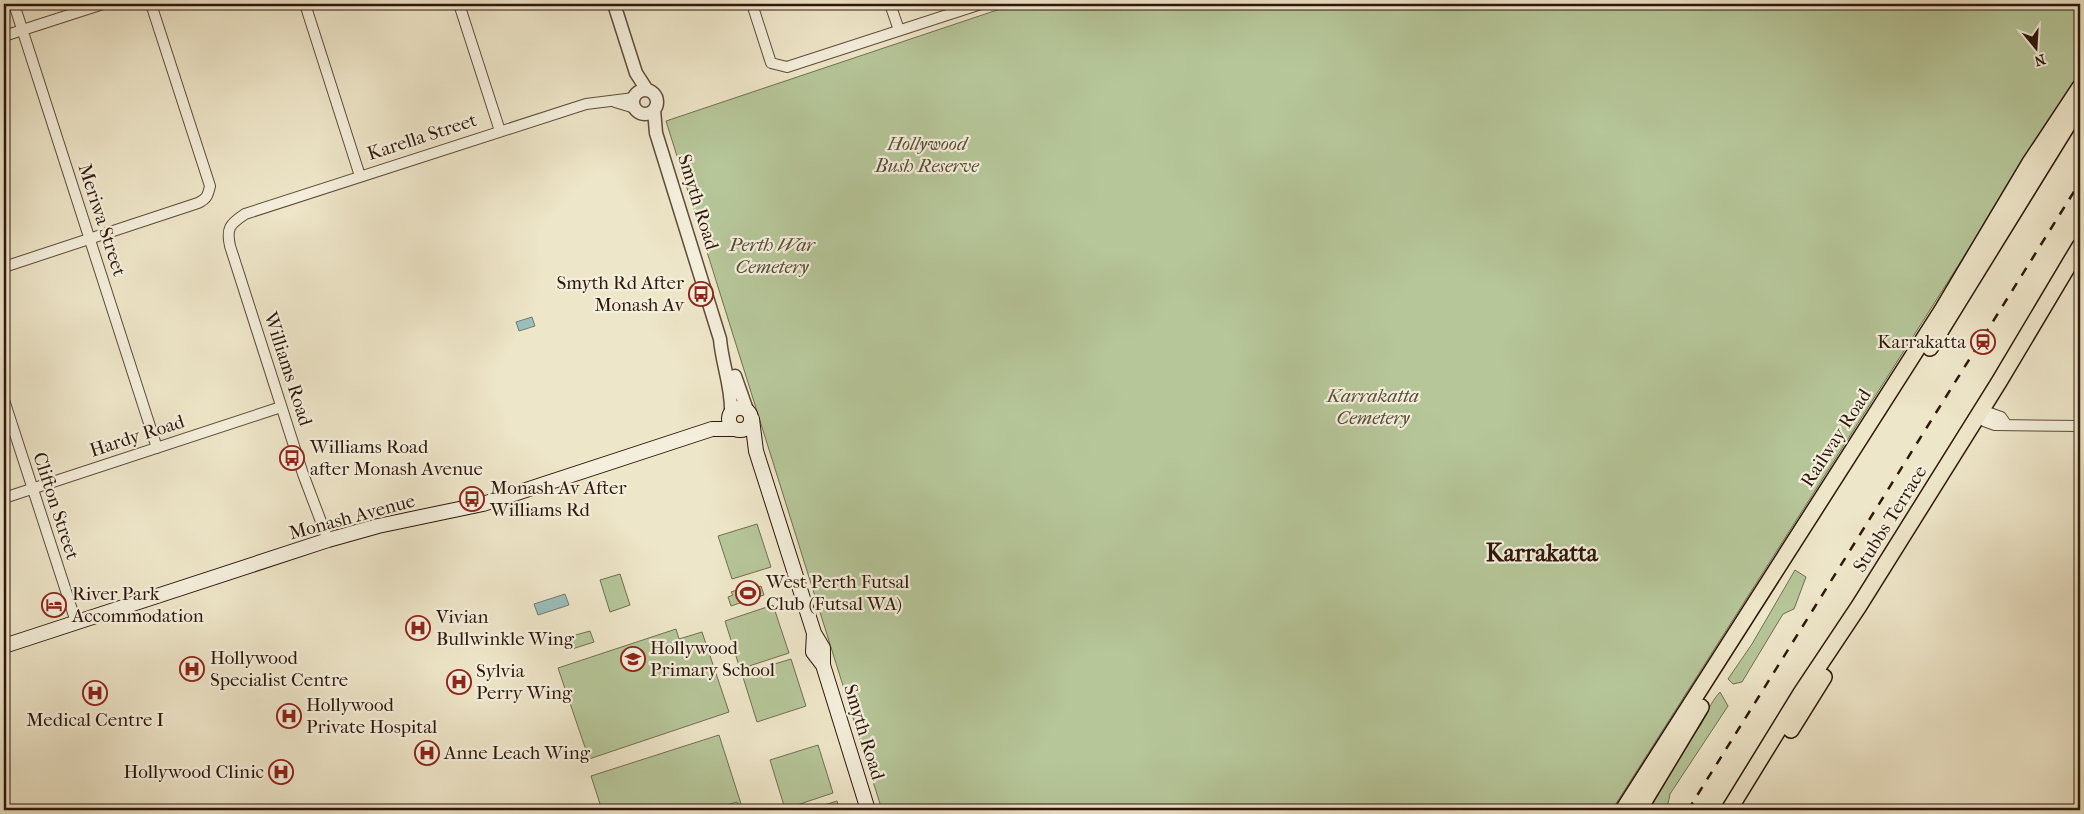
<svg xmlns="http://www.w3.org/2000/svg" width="2084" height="814" font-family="'IM FELL French Canon',serif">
<rect width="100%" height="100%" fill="#eee6c9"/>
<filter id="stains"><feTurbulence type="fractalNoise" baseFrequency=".004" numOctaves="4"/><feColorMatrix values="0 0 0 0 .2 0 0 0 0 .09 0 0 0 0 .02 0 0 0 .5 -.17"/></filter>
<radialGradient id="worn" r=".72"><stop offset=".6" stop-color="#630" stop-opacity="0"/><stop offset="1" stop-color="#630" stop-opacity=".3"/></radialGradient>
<!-- green -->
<path fill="#b6c699" stroke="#726e52" d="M 1015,4 L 2080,4 L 2080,74 L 1612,810 L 882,810 L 666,121 Z
M 757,524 L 771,567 L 732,579 L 718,536 Z
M 1795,570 L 1806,577 L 1794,609 L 1783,614 L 1742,682 L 1733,684 L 1728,679 L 1752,644 Z
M 620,574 L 630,605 L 610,612 L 600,580 Z
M 755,584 L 756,588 L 761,586 L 764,595 L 731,606 L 728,597 L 733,595 L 731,592 Z
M 773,605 L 789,653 L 740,669 L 725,621 Z
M 676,629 L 679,639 L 702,632 L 729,712 L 589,759 L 558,668 Z
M 590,631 L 594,642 L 569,650 L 565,638 Z
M 791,659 L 806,706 L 757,722 L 742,674 Z
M 1720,692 L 1728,706 L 1670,794 L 1668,804 L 1662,810 L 1649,810 C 1661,787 1676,765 1688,742 C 1691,736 1697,731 1700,726 C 1707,714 1710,703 1720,692 Z
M 719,735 L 743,810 L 740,810 L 737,802 L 709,810 L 602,810 L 591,776 Z
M 818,745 L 833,793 L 785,809 L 770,760 Z
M 837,801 L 840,810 L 808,810 Z"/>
<!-- water -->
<path fill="#9bbebc" stroke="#6f7b75" d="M 532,317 L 535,326 L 519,331 L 516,322 Z
M 565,594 L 569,605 L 538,615 L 534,604 Z"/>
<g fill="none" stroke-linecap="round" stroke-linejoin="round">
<defs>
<path id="minor" d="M 14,4 L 157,448
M 305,4 L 360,176
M 459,4 L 500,131
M 752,4 L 771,63 L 787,67 L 981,4
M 890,4 L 899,30
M 4,36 L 103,4
M 615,102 L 635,108
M 4,267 L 198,203 C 207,199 208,195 210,186 L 151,4
M 4,400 L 76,622
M 1981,410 L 2001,417 L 2006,424
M 1977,416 L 1984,421 L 1995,425 L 2080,426
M 4,498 L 281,407
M 328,540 L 303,474 L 230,246 C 226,228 230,224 245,214 L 586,104 L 634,98"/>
<path id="tertiary" d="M 614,4 L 636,73 L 647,90
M633 102a12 12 0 1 1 24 0a12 12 0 1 1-24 0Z
M 654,110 L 656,133 L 720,339 C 722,364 732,387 731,412
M 735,376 L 747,410"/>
<path id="secondary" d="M729 419a11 11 0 1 1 22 0a11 11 0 1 1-22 0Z
M 752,419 L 756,451 L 814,633 L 823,648 L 823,665 L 868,810
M 814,633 L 813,652 L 823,665
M 4,646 L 328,540 L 378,526 L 483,504 L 712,429 L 735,429"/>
<path id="primary" d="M 1930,348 L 2080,105
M 1791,730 L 1824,677
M 1623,810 L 1942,310 L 2029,164 L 2080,87
M 1639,810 L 1701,707
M 1729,810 L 1801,693 L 1859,606 L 1999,382 L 2080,246"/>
</defs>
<!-- minor casing -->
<use href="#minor" stroke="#5e4b3a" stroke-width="12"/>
<!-- tertiary casing -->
<use href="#tertiary" stroke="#5e4b3a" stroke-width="15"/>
<!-- secondary casing -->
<use href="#secondary" stroke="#2e170b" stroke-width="16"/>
<!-- primary casing -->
<use href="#primary" stroke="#2e170b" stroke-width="18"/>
<!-- minor -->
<use href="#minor" stroke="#f4efdc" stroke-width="10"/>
<!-- tertiary -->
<use href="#tertiary" stroke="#f4efdc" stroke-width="12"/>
<!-- secondary -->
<use href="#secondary" stroke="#f4efdc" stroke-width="14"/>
<!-- primary -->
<use href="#primary" stroke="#eee6c9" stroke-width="15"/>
<!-- rail -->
<path stroke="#2e170b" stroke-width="2.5" stroke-dasharray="9 9" stroke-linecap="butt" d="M 1688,810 L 2080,182"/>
</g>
<!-- icons -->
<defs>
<symbol id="bus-ring" viewBox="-11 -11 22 22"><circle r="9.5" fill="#f4efdc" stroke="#8f2418" stroke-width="1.5"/><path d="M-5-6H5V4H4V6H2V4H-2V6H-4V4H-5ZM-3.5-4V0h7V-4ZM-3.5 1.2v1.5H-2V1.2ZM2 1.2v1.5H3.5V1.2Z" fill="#8f2418"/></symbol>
<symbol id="station-ring" viewBox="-11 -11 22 22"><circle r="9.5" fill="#f4efdc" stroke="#8f2418" stroke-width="1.5"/><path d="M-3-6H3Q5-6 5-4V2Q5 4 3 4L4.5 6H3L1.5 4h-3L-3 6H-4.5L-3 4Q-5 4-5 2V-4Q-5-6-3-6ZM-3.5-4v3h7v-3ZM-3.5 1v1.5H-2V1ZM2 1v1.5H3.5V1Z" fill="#8f2418"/></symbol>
<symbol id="stadium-ring" viewBox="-11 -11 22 22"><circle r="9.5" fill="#f4efdc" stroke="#8f2418" stroke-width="1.5"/><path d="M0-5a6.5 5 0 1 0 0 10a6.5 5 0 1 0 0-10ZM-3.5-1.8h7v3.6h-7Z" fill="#8f2418"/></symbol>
<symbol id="hotel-ring" viewBox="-11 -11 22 22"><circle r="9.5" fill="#f4efdc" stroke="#8f2418" stroke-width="1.5"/><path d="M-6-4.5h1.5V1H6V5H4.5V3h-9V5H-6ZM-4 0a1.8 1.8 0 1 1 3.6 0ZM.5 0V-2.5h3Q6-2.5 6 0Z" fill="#8f2418"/></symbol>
<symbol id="hospital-ring" viewBox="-11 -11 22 22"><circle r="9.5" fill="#f4efdc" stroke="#8f2418" stroke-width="1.5"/><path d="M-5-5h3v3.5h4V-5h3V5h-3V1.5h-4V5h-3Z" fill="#8f2418"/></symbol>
<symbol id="school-ring" viewBox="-11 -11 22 22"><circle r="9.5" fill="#f4efdc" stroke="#8f2418" stroke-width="1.5"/><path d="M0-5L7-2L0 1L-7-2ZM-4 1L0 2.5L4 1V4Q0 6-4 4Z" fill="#8f2418"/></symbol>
</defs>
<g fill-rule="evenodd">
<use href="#bus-ring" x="687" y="280" width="28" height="28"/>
<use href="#station-ring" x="1969" y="328" width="28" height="28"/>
<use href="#bus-ring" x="278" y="444" width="28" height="28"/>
<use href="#bus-ring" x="458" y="485" width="28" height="28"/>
<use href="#stadium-ring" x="734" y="579" width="28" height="28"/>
<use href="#hotel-ring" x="40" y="591" width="28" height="28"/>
<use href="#hospital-ring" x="404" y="614" width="28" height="28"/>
<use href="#school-ring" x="619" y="645" width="28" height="28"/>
<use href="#hospital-ring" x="178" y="655" width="28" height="28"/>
<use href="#hospital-ring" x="445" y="668" width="28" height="28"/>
<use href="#hospital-ring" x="81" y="679" width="28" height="28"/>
<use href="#hospital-ring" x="275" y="702" width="28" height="28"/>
<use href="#hospital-ring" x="413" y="739" width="28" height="28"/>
<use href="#hospital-ring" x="267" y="758" width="28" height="28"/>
</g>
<g text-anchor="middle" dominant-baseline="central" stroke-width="4.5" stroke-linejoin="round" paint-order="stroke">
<!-- street labels -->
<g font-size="19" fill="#2e170b" stroke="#f4efdc">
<text transform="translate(422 137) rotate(-18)">Karella Street</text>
<text transform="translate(698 202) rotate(73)">Smyth Road</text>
<text transform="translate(102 220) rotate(72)">Meriwa Street</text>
<text transform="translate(288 369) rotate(72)">Williams Road</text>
<text transform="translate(137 436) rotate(-18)">Hardy Road</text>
<text transform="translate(1836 438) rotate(-57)">Railway Road</text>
<text transform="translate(56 506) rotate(72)">Clifton Street</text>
<text transform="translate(352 517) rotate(-15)">Monash Avenue</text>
<text transform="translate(1890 519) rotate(-58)">Stubbs Terrace</text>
<text transform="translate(864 732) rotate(73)">Smyth Road</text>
</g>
<!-- park labels -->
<g font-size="19" font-style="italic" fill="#574c36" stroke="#f4efdc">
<text x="927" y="144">Hollywood<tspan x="927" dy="22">Bush Reserve</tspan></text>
<text x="772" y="245">Perth War<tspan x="772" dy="22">Cemetery</tspan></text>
<text x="1373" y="396">Karrakatta<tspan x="1373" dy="22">Cemetery</tspan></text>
</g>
<!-- poi labels -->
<g font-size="19" fill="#2e170b" stroke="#f4efdc" text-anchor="start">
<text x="684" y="283" text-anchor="end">Smyth Rd After<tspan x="684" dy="22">Monash Av</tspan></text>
<text x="1966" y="342" text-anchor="end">Karrakatta</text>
<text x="310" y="447">Williams Road<tspan x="310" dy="22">after Monash Avenue</tspan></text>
<text x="490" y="488">Monash Av After<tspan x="490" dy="22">Williams Rd</tspan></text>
<text x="766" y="582">West Perth Futsal<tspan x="766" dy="22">Club (Futsal WA)</tspan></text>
<text x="72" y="594">River Park<tspan x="72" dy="22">Accommodation</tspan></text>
<text x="436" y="617">Vivian<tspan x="436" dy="22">Bullwinkle Wing</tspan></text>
<text x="650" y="648">Hollywood<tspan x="650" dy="22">Primary School</tspan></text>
<text x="210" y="658">Hollywood<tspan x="210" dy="22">Specialist Centre</tspan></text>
<text x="476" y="671">Sylvia<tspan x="476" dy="22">Perry Wing</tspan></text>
<text x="306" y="705">Hollywood<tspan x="306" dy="22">Private Hospital</tspan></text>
<text x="95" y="720" text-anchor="middle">Medical Centre I</text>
<text x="444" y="753">Anne Leach Wing</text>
<text x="264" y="772" text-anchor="end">Hollywood Clinic</text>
</g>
<!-- district labels -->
<g font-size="24" font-weight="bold" fill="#2e170b" stroke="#f4efdc">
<text x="1542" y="553">Karrakatta</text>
</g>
</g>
<!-- margin -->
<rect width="2084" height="814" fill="none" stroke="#eee6c9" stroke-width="20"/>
<rect x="5" y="5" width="2074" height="804" fill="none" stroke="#2e170b" stroke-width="2.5"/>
<rect x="10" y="10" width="2064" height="794" fill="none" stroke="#2e170b"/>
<!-- north arrow -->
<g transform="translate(2036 48) rotate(162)" stroke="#f4efdc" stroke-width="4" paint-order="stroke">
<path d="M0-4L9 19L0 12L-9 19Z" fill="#2e170b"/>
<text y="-8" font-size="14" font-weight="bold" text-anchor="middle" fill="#2e170b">N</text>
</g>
<rect width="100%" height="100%" filter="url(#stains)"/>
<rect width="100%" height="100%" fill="url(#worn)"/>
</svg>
